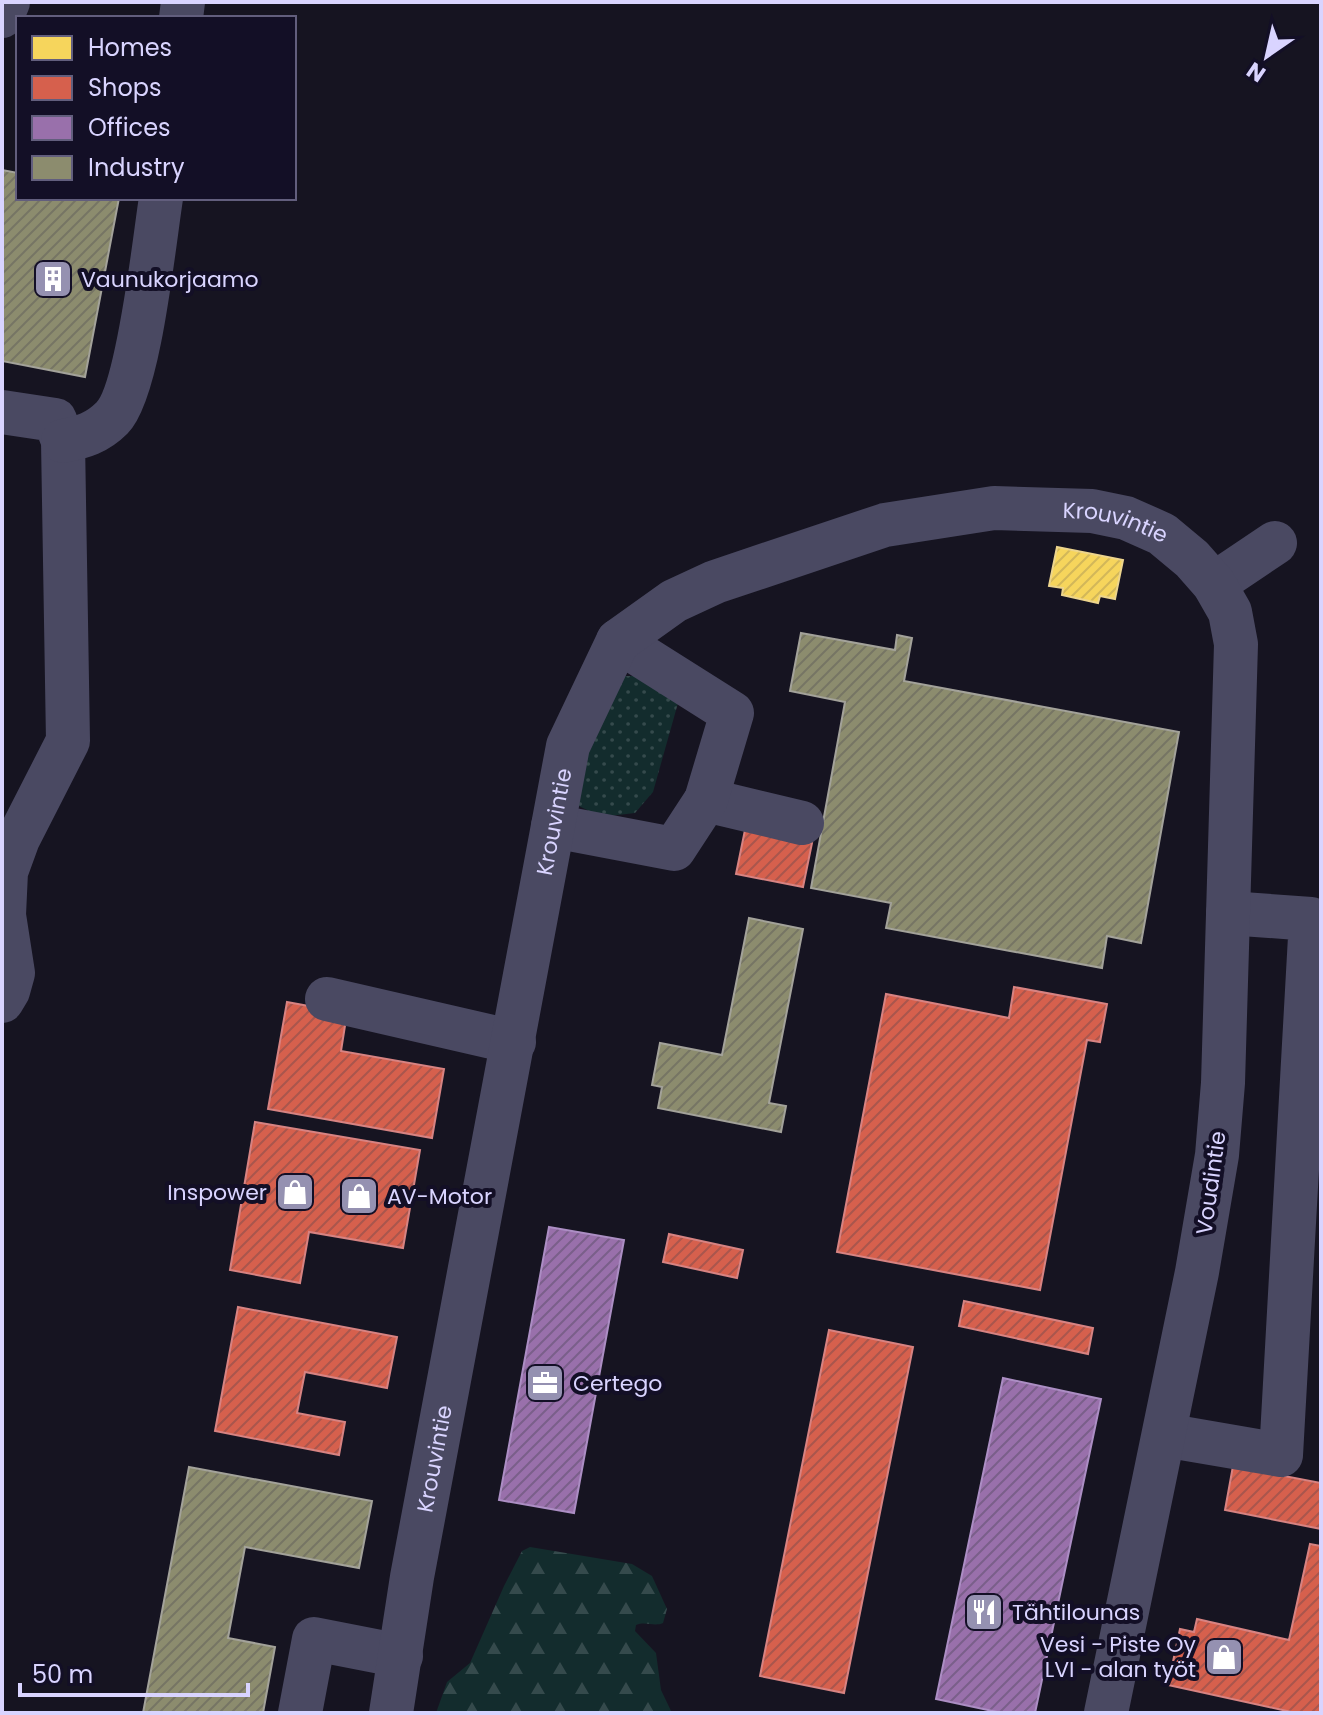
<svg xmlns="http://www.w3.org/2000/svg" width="1323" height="1715" font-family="Poppins,sans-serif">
<defs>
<pattern id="green-dots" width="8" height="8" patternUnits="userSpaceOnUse" patternTransform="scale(2)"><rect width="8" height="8" fill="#132c2d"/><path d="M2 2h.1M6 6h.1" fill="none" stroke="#354a4c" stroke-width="1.8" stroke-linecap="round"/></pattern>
<pattern id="forest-firs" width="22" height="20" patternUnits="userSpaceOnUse" patternTransform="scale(2)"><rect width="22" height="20" fill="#132c2d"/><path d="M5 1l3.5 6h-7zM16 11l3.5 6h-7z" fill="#354a4c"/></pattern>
<pattern id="homes-hatch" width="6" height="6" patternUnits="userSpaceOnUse" patternTransform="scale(2)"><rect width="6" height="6" fill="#f6d55c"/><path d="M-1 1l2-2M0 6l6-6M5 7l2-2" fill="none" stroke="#d2b759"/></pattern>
<pattern id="shops-hatch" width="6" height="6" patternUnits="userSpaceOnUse" patternTransform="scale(2)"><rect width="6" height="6" fill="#d6604d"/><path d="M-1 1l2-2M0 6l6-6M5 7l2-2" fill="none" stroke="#a9564d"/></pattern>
<pattern id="offices-hatch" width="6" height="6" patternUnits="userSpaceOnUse" patternTransform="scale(2)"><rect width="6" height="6" fill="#9970ab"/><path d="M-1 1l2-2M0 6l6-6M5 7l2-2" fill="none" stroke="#7a5f8a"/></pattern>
<pattern id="industry-hatch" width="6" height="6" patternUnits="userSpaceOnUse" patternTransform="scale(2)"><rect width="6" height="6" fill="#8c8c6e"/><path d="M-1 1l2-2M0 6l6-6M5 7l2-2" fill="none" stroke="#767564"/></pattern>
</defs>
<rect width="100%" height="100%" fill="#161421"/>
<!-- green -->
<path fill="url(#green-dots)" d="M 617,676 L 649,676 L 678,703 L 653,792 L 635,813 L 601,817 L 577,805 L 589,735 Z"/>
<!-- forest -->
<path fill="url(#forest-firs)" d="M 530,1547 L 632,1564 L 652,1576 L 667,1609 L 663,1623 C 654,1627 646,1621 636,1625 L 635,1631 L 656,1653 L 661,1690 L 672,1713 L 515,1713 L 506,1711 L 504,1713 L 436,1713 L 447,1682 L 470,1663 L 504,1586 L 522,1551 Z"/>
<!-- homes -->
<path fill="url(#homes-hatch)" stroke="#edd58d" stroke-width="2" d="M 1057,547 L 1123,560 L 1115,599 L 1100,596 L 1098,603 L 1062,595 L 1063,588 L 1049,586 Z"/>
<!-- shops -->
<path fill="url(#shops-hatch)" stroke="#d78382" stroke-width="2" d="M 745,830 L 812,843 L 803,887 L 736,874 Z
M 1014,987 L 1107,1004 L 1100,1042 L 1087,1040 L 1040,1290 L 837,1252 L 886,994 L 1009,1018 Z
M 287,1002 L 347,1013 L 341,1051 L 444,1069 L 432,1138 L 268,1109 Z
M 255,1122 L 420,1150 L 403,1248 L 309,1232 L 300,1283 L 230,1270 Z
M 669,1234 L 743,1250 L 737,1278 L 663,1262 Z
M 964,1301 L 1093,1328 L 1088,1354 L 959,1326 Z
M 238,1307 L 397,1337 L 387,1388 L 305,1372 L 297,1413 L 345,1422 L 339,1455 L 215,1431 Z
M 829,1330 L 913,1347 L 844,1693 L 760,1676 Z
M 1233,1466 L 1321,1483 L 1321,1529 L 1225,1510 Z
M 1310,1544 L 1321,1546 L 1321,1713 L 1296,1713 L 1168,1685 L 1180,1629 L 1194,1632 L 1197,1619 L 1289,1640 Z"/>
<!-- offices -->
<path fill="url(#offices-hatch)" stroke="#ac8ec4" stroke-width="2" d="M 549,1227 L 624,1240 L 574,1513 L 499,1500 Z
M 1003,1378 L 1101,1399 L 1035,1713 L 1002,1713 L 936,1699 Z"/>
<!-- industry -->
<path fill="url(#industry-hatch)" stroke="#a3a29a" stroke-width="2" d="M 2,170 L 18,173 L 18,198 L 119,198 L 85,377 L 2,361 Z
M 801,633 L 895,650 L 897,635 L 912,638 L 904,681 L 1179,732 L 1141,943 L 1107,936 L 1102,968 L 886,928 L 891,903 L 811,888 L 845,702 L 790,691 Z
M 749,918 L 803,929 L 769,1103 L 786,1106 L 781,1132 L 658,1108 L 662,1087 L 652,1085 L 660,1043 L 722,1055 Z
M 189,1467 L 372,1501 L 359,1568 L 245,1547 L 228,1638 L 275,1647 L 263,1713 L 143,1713 Z"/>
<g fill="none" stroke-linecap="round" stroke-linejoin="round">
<!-- minor -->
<g stroke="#4a4962" stroke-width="44">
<path d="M 2,16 L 8,2"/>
<path d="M 181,18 L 183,2"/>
<path d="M 2,412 L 55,420 L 63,441 L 68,741 L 18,839 L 6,872 L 4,915 L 13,973 L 8,991 L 2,1001"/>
<path d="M 63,441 C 83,437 97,433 112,418 C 139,391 154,242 161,198"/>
<path d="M 1214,584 L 1275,543"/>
<path d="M 706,800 L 802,823"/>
<path d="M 553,826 L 674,849 L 706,800 L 732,713 L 618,641"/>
<path d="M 327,999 L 514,1042"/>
<path d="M 1164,1435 L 1281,1455 L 1311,919 L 1228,913"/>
<path d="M 300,1713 L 314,1639 L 401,1656"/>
<path id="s1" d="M 391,1713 L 412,1577 L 568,746 L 618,641 L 674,601 L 715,582 L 885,525 L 994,508 L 1092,511 L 1126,518 L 1162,534 L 1192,559 L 1214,584 L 1230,612 L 1236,644 L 1223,1083 L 1217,1155 L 1197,1272 L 1106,1713"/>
</g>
</g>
<!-- icons -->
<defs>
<symbol id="building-square" viewBox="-11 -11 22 22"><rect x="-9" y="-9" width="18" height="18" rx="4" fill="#9591b1" stroke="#130f26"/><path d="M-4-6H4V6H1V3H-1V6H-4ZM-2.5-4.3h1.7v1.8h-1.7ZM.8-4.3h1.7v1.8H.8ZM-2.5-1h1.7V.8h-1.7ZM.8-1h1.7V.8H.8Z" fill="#fff"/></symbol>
<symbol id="shop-square" viewBox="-11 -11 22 22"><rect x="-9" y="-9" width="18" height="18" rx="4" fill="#9591b1" stroke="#130f26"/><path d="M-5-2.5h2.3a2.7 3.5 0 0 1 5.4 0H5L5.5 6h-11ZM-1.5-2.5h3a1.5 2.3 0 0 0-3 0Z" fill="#fff"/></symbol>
<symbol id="office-square" viewBox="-11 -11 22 22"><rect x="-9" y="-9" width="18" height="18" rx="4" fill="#9591b1" stroke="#130f26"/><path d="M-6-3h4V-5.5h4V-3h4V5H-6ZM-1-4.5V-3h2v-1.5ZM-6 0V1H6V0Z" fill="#fff"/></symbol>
<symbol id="restaurant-square" viewBox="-11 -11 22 22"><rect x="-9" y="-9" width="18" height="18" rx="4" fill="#9591b1" stroke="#130f26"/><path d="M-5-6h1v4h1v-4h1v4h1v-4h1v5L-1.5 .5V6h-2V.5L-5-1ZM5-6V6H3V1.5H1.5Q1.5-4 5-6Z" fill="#fff"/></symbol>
</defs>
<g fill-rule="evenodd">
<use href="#building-square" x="31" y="257" width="44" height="44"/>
<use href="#shop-square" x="273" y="1170" width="44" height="44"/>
<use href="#shop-square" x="337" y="1174" width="44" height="44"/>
<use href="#office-square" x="523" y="1361" width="44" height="44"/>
<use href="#restaurant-square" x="962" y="1590" width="44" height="44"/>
<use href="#shop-square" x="1202" y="1635" width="44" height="44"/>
</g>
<g text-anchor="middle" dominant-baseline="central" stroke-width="8" stroke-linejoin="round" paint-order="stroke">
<!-- poi labels -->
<g font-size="22" fill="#d9d4ff" stroke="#130f26" text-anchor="start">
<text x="81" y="279">Vaunukorjaamo</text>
<text x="267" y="1192" text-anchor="end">Inspower</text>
<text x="387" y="1196">AV-Motor</text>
<text x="573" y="1383">Certego</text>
<text x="1012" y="1612">Tähtilounas</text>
<text x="1196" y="1644" text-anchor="end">Vesi - Piste Oy<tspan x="1196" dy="25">LVI - alan työt</tspan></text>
</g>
<!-- street labels -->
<g font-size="22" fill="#d9d4ff" stroke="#130f26">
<text stroke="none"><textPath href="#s1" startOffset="1626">Krouvintie</textPath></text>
<text stroke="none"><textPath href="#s1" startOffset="906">Krouvintie</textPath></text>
<text transform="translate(1211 1183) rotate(-82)">Voudintie</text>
<text stroke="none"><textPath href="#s1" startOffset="258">Krouvintie</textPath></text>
</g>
</g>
<!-- border -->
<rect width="1323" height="1715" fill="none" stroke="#d9d4ff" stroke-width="8"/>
<!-- legend -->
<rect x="16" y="16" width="280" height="184" fill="#130f26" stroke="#625e7d" stroke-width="2"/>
<rect x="32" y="36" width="40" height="24" fill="#f6d55c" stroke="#625e7d" stroke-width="2"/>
<text x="88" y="56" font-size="24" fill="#d9d4ff">Homes</text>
<rect x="32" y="76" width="40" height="24" fill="#d6604d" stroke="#625e7d" stroke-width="2"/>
<text x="88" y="96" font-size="24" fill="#d9d4ff">Shops</text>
<rect x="32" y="116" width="40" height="24" fill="#9970ab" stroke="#625e7d" stroke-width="2"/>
<text x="88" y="136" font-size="24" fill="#d9d4ff">Offices</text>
<rect x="32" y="156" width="40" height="24" fill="#8c8c6e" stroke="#625e7d" stroke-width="2"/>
<text x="88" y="176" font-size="24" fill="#d9d4ff">Industry</text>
<!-- north arrow -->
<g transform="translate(1267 56) rotate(214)" stroke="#130f26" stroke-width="6" paint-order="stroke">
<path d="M0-6L14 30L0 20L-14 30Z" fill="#d9d4ff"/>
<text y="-12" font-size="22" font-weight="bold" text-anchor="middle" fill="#d9d4ff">N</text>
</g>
<!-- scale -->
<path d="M20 1683v12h228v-12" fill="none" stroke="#d9d4ff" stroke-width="4"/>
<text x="32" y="1683" font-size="24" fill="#d9d4ff" stroke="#130f26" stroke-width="6" paint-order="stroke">50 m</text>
</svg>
